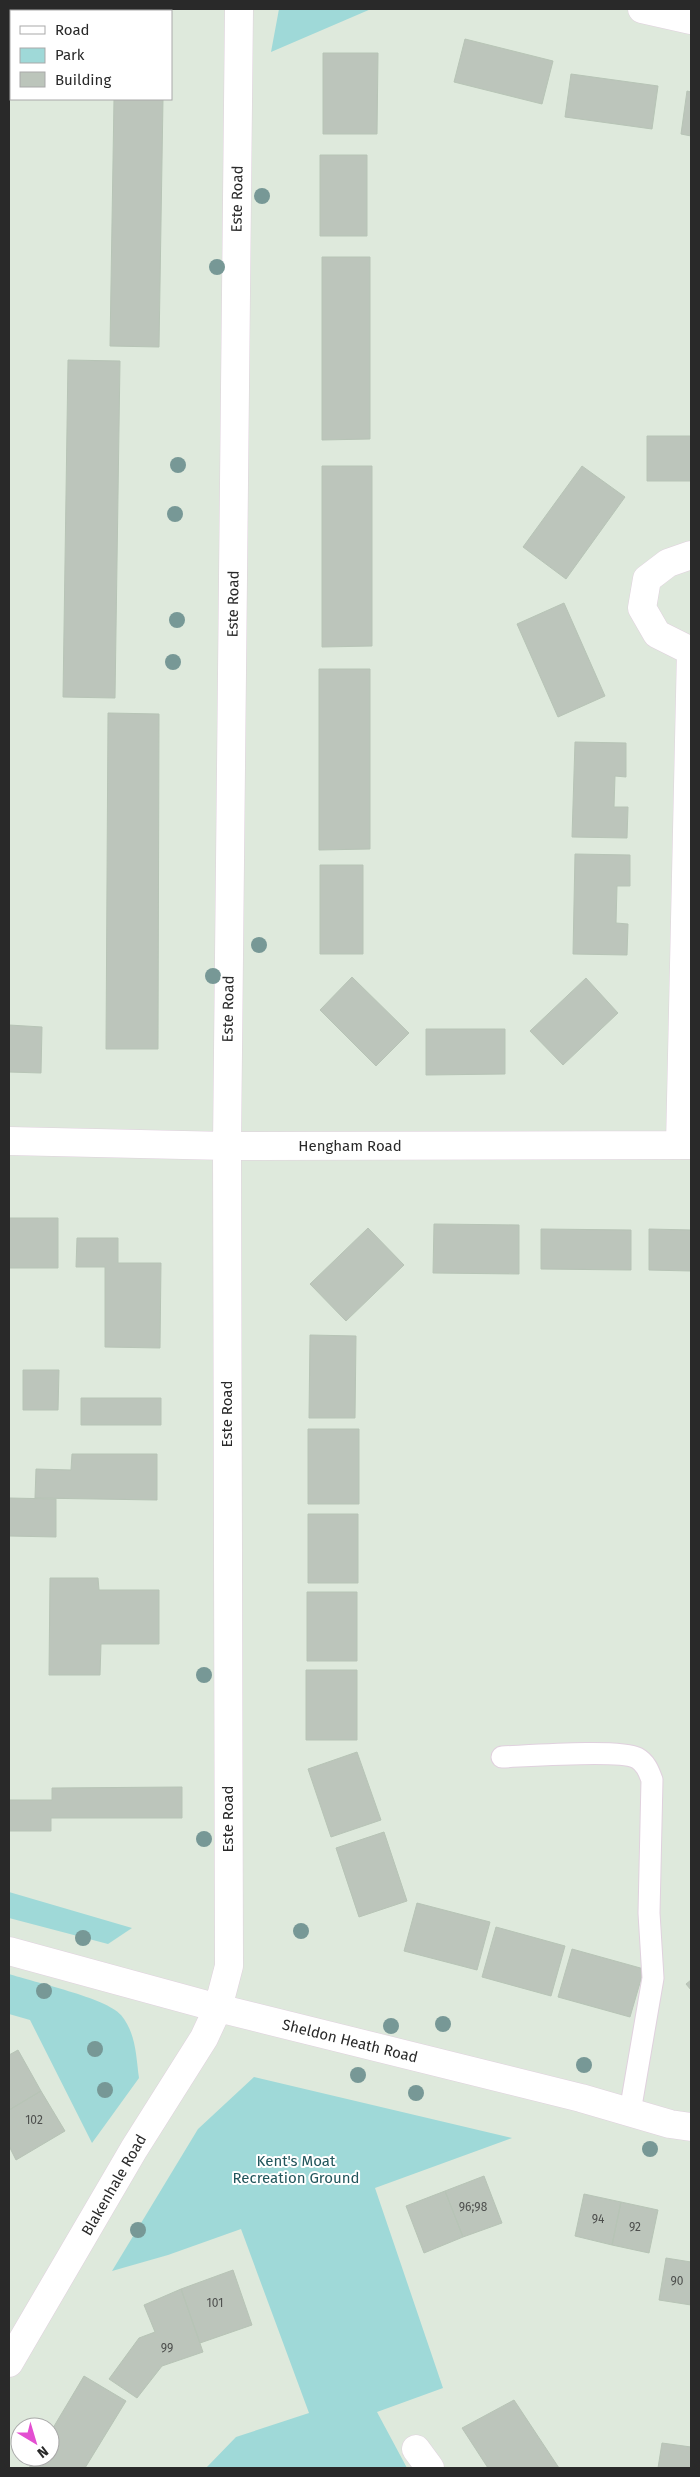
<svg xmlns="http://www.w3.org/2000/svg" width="700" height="2477" font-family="'Fira Sans',sans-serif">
<rect width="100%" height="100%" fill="#dee9dc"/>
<!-- green -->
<path fill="#9fd9d8" d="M 279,9 L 371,9 L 271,52 Z
M 9,1892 L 132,1928 L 108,1944 L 9,1918 Z
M 9,1974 C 33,1982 107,1998 121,2015 C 136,2033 136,2056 139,2078 L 92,2143 L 30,2020 L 9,2014 Z
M 254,2077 L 512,2138 L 375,2188 L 443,2388 L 377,2412 L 407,2468 L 206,2468 L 236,2437 L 309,2413 L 241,2229 L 168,2255 L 112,2271 L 198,2129 Z"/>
<!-- building -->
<path fill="#bcc5bb" stroke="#b7c4b6" d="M 465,39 L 553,61 L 542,104 L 454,82 Z
M 323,53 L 378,53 L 377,134 L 323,134 Z
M 571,74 L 658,86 L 652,129 L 565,117 Z
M 687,91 L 691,92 L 691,136 L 681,134 Z
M 114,99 L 163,99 L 159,347 L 110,346 Z
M 320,155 L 367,155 L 367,236 L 320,236 Z
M 322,257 L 370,257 L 370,439 L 322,440 Z
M 68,360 L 120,361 L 115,698 L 63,697 Z
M 647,436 L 691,436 L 691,481 L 647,481 Z
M 322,466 L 372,466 L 372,646 L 322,647 Z
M 582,466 L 625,497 L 566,579 L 523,547 Z
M 564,603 L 605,696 L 558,717 L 517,624 Z
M 319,669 L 370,669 L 370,849 L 319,850 Z
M 108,713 L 159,714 L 158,1049 L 106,1049 Z
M 575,742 L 626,743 L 626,777 L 615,776 L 614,807 L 628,807 L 627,838 L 572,837 Z
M 575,854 L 630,855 L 630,886 L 617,886 L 616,923 L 628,924 L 627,955 L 573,954 Z
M 320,865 L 363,865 L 363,954 L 320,954 Z
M 352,977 L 409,1033 L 376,1066 L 320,1010 Z
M 586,978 L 618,1013 L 563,1065 L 530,1031 Z
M 9,1025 L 42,1027 L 41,1073 L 9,1072 Z
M 426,1029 L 505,1029 L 505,1074 L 426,1075 Z
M 9,1218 L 58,1218 L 58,1268 L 9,1268 Z
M 434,1224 L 519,1225 L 519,1274 L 433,1273 Z
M 368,1228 L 404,1265 L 346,1321 L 310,1284 Z
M 541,1229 L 631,1230 L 631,1270 L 541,1269 Z
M 649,1229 L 691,1230 L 691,1271 L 649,1270 Z
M 77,1238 L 118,1238 L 118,1263 L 161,1263 L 160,1348 L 105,1347 L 105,1267 L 76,1267 Z
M 310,1335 L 356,1336 L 355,1418 L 309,1418 Z
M 23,1370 L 59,1370 L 58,1410 L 23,1410 Z
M 81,1398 L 161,1398 L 161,1425 L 81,1425 Z
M 308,1429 L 359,1429 L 359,1504 L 308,1504 Z
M 72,1454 L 157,1454 L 157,1500 L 35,1498 L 36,1469 L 71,1470 Z
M 9,1498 L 56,1499 L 56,1537 L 9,1536 Z
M 308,1514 L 358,1514 L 358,1583 L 308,1583 Z
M 50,1578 L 98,1578 L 99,1590 L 159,1590 L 159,1644 L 101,1644 L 100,1675 L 49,1675 Z
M 307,1592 L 357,1592 L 357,1661 L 307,1661 Z
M 306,1670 L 357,1670 L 357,1740 L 306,1740 Z
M 357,1752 L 381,1820 L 331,1837 L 308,1769 Z
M 182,1787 L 182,1818 L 51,1818 L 51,1831 L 9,1831 L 9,1800 L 52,1800 L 52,1788 Z
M 384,1832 L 407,1901 L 359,1917 L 336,1848 Z
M 417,1903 L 490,1922 L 477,1970 L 404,1951 Z
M 496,1927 L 565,1946 L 551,1996 L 482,1977 Z
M 572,1949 L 644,1969 L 630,2017 L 558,1997 Z
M 691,1980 L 691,1990 L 686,1984 Z
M 18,2050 L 41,2091 L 9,2110 L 9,2055 Z
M 41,2091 L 65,2131 L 16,2160 L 9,2146 L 9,2110 Z
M 484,2176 L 502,2223 L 463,2237 L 445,2191 Z
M 445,2191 L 463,2237 L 424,2253 L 406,2206 Z
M 584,2194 L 621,2202 L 612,2245 L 575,2236 Z
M 621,2202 L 658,2210 L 649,2253 L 612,2245 Z
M 666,2258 L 691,2262 L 691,2305 L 659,2300 Z
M 233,2270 L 252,2325 L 200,2343 L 181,2289 Z
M 181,2289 L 203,2352 L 162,2366 L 137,2398 L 109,2379 L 139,2338 L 155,2332 L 144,2305 Z
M 84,2376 L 126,2401 L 85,2468 L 29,2468 L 35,2457 L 50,2457 L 50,2433 Z
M 514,2400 L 559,2468 L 488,2468 L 462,2428 Z
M 662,2443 L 691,2447 L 691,2468 L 658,2468 Z"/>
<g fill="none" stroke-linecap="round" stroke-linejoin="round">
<defs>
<path id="service" d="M 502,1757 C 527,1756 620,1749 637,1758 C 646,1763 649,1772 652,1780 L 649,1913 L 653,1978 L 630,2112"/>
<path id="minor" d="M 642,9 L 691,20
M 691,651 L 657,634 L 642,608 L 647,579 L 668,563 L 691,555
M 9,1141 L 227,1146 L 691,1145
M 680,1145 L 691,651
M 9,1951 L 218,2008 L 581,2098 L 670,2124 L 691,2127
M 9,2363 L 134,2149 L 204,2038 L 218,2008 L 229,1966 L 227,1146 L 239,9
M 416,2449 L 430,2468"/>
</defs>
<!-- service casing -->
<use href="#service" stroke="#e0d1de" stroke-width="23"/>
<!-- minor casing -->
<use href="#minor" stroke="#e0d1de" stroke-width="29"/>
<!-- service -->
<use href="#service" stroke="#fff" stroke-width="21"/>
<!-- minor -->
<use href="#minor" stroke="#fff" stroke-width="28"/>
</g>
<!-- trees -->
<g fill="#779896">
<circle cx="262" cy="196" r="8"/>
<circle cx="217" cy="267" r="8"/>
<circle cx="178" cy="465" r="8"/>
<circle cx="175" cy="514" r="8"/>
<circle cx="177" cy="620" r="8"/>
<circle cx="173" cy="662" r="8"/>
<circle cx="259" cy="945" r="8"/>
<circle cx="213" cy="976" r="8"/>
<circle cx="204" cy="1675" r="8"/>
<circle cx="204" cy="1839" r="8"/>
<circle cx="301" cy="1931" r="8"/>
<circle cx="83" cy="1938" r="8"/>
<circle cx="44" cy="1991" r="8"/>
<circle cx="443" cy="2024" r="8"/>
<circle cx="391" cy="2026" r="8"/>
<circle cx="95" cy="2049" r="8"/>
<circle cx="584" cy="2065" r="8"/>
<circle cx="358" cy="2075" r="8"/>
<circle cx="105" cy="2090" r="8"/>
<circle cx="416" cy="2093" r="8"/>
<circle cx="650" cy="2149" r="8"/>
<circle cx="138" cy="2230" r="8"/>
</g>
<g text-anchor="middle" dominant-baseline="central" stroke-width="4" stroke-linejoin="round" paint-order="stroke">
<!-- number labels -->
<g font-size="12" fill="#4e504e">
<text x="34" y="2120">102</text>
<text x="473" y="2207">96;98</text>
<text x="598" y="2219">94</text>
<text x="635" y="2227">92</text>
<text x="677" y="2281">90</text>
<text x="215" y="2303">101</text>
<text x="167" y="2348">99</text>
</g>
<!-- street labels -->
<g font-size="15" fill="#292929" stroke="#fff">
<text transform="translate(237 199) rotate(-89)">Este Road</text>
<text transform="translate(233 604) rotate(-89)">Este Road</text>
<text transform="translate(228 1009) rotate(-89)">Este Road</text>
<text x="350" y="1146">Hengham Road</text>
<text transform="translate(227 1414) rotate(-90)">Este Road</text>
<text transform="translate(228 1819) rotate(-90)">Este Road</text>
<text transform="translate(350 2041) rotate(14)">Sheldon Heath Road</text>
<text transform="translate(114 2185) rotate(-60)">Blakenhale Road</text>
</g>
<!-- park labels -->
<g font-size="15" fill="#22565c" stroke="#fff">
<text x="296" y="2161">Kent's Moat<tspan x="296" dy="17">Recreation Ground</tspan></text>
</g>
</g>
<!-- border -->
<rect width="700" height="2477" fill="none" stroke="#292929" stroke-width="20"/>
<!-- legend -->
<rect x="10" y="10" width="162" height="90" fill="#ffffff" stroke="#a9a9a9"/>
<rect x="20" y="26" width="25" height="8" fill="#ffffff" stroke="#a9a9a9"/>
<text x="55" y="35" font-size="15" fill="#292929">Road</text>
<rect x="20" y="48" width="25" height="15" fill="#9fd9d8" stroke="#a9a9a9"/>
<text x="55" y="60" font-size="15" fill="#292929">Park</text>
<rect x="20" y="72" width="25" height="15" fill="#bcc5bb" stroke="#a9a9a9"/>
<text x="55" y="85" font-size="15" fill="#292929">Building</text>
<!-- north arrow -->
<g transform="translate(35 2442) rotate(142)"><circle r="24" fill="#ffffff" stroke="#a9a9a9"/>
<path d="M0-4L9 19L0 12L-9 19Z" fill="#e34fd1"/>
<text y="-8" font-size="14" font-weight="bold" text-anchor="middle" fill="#292929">N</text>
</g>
</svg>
